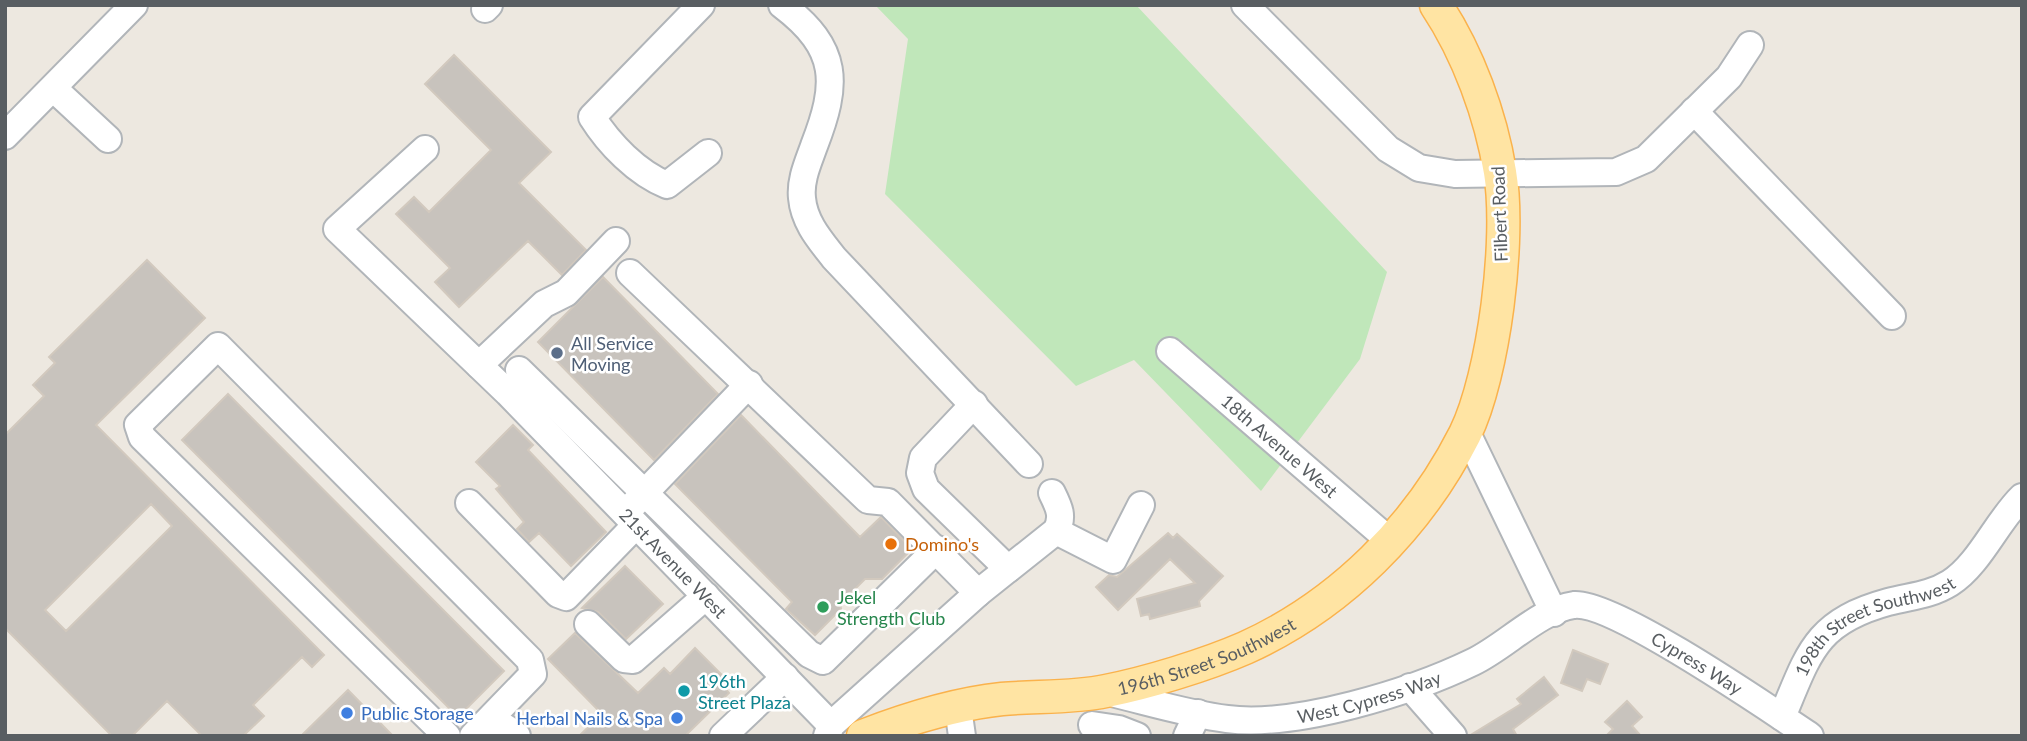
<svg xmlns="http://www.w3.org/2000/svg" width="2027" height="741" font-family="Lato,sans-serif">
<rect width="100%" height="100%" fill="#ede8e0"/>
<!-- green -->
<path fill="#c0e7ba" d="M 875,5 L 1136,5 L 1387,272 L 1360,359 L 1261,491 L 1134,360 L 1076,386 L 885,194 L 908,39 Z"/>
<!-- building -->
<path fill="#c8c3bd" stroke="#d2c9be" stroke-width="2" fill-rule="evenodd" d="M 454,55 L 551,152 L 519,183 L 586,250 L 562,275 L 528,241 L 459,307 L 435,282 L 450,268 L 396,214 L 414,197 L 429,212 L 491,150 L 425,84 Z
M 147,260 L 205,318 L 96,425 L 324,655 L 312,667 L 302,657 L 253,705 L 264,716 L 243,736 L 202,736 L 167,701 L 132,736 L 112,736 L 5,628 L 5,435 L 44,396 L 33,385 L 55,363 L 49,357 ZM 151,504 L 172,526 L 66,631 L 45,610 Z
M 603,277 L 718,394 L 654,460 L 538,342 Z
M 228,394 L 504,671 L 458,717 L 182,440 Z
M 741,415 L 860,537 L 881,517 L 912,549 L 882,579 L 865,579 L 840,604 L 841,609 L 815,635 L 786,609 L 792,602 L 675,484 Z
M 513,425 L 533,445 L 528,450 L 606,532 L 571,566 L 539,533 L 529,542 L 517,529 L 524,522 L 496,489 L 500,486 L 476,462 Z
M 1168,533 L 1173,538 L 1177,534 L 1223,576 L 1199,601 L 1200,606 L 1150,619 L 1149,614 L 1141,616 L 1137,599 L 1195,583 L 1170,559 L 1118,610 L 1096,587 L 1109,575 L 1117,577 Z
M 625,566 L 663,604 L 626,639 L 598,612 L 582,608 Z
M 575,633 L 638,693 L 664,668 L 670,674 L 695,648 L 726,679 L 725,688 L 729,693 L 685,736 L 579,736 L 602,714 L 548,659 Z
M 1573,650 L 1608,664 L 1600,684 L 1587,679 L 1582,691 L 1561,683 Z
M 1544,677 L 1558,695 L 1513,729 L 1517,736 L 1469,736 L 1521,704 L 1517,699 Z
M 348,690 L 393,736 L 301,736 Z
M 1627,701 L 1642,717 L 1632,726 L 1641,736 L 1606,736 L 1613,729 L 1605,722 Z"/>
<g fill="none" stroke-linecap="round" stroke-linejoin="round">
<defs>
<g id="minor">
<path d="M 701,5 L 592,117 C 609,144 637,173 667,185 L 708,153"/>
<path d="M 782,5 C 840,49 838,84 814,146 C 808,163 800,180 802,198 C 804,222 820,240 834,258 L 1029,464"/>
<path d="M 1245,5 L 1388,149 L 1419,168 L 1455,174 L 1616,172 L 1646,159 L 1729,77 L 1750,45"/>
<path d="M 485,9 L 489,5"/>
<path d="M 53,88 L 108,139"/>
<path d="M 1694,111 L 1892,316"/>
<path d="M 5,136 L 134,5"/>
<path id="s1" d="M 425,149 L 337,229 L 508,393 L 831,725"/>
<path d="M 630,273 L 868,500 L 888,502 L 978,593"/>
<path id="s2" d="M 1170,351 L 1390,541"/>
<path d="M 479,365 L 544,304 L 566,293 L 616,241"/>
<path d="M 519,370 L 809,654 L 823,661 L 937,549"/>
<path d="M 974,404 L 923,458 L 920,473 L 926,489 L 1008,569"/>
<path d="M 1466,431 L 1554,613"/>
<path d="M 469,503 L 558,594 L 566,597 L 636,525"/>
<path d="M 633,505 L 749,384"/>
<path d="M 1056,531 L 1113,560 L 1141,505"/>
<path d="M 588,624 L 624,659 L 633,660 L 706,596"/>
<path d="M 1410,687 L 1453,736"/>
<path id="s3" d="M 1107,692 C 1146,701 1187,714 1227,719 C 1295,728 1411,692 1473,662 C 1505,647 1539,610 1574,605 C 1613,601 1771,710 1810,736"/>
<path d="M 958,708 L 962,736"/>
<path id="s4" d="M 1782,717 C 1809,653 1815,622 1888,602 C 1910,596 1929,596 1950,583 C 1979,565 1997,521 2022,497"/>
<path d="M 1092,725 L 1119,729 L 1137,736"/>
<path d="M 447,736 L 142,437 L 138,425 L 218,346 L 530,660 L 533,674 L 473,736"/>
<path d="M 477,736 L 506,728 L 517,736"/>
<path d="M 723,736 L 785,677"/>
<path d="M 827,736 L 831,725 L 978,593 L 1056,531 C 1064,517 1059,507 1052,493"/>
<path d="M 1187,736 L 1198,713"/>
</g>
<g id="major">
<path id="s5" d="M 863,736 C 907,719 954,704 1002,699 C 1036,696 1073,698 1106,691 C 1147,683 1206,665 1245,648 C 1340,605 1418,527 1465,434 C 1494,375 1511,238 1500,172 C 1491,116 1468,53 1436,5"/>
</g>
</defs>
<!-- minor casing -->
<use href="#minor" stroke="#b1b5b9" stroke-width="30"/>
<!-- major casing -->
<use href="#major" stroke="#fab24c" stroke-width="35"/>
<!-- minor -->
<use href="#minor" stroke="#fff" stroke-width="26"/>
<!-- major -->
<use href="#major" stroke="#ffe4a3" stroke-width="32"/>
</g>
<!-- markers -->
<circle fill="#5c6f8a" stroke="#fff" stroke-width="2.5" cx="557" cy="353" r="7"/>
<circle fill="#e8710a" stroke="#fff" stroke-width="2.5" cx="891" cy="544" r="7"/>
<circle fill="#2e9e5b" stroke="#fff" stroke-width="2.5" cx="823" cy="607" r="7"/>
<circle fill="#0f9aa8" stroke="#fff" stroke-width="2.5" cx="684" cy="691" r="7"/>
<g fill="#3f7fe0" stroke="#fff" stroke-width="2.5">
<circle cx="347" cy="713" r="7"/>
<circle cx="677" cy="718" r="7"/>
</g>
<g text-anchor="middle" dominant-baseline="central" stroke-width="5" stroke-linejoin="round" paint-order="stroke">
<!-- street labels -->
<g font-size="18" fill="#595e62" stroke="#fff">
<text transform="translate(1499 214) rotate(-92)">Filbert Road</text>
<text stroke="none"><textPath href="#s2" startOffset="145">18th Avenue West</textPath></text>
<text stroke="none"><textPath href="#s1" startOffset="593">21st Avenue West</textPath></text>
<text stroke="none"><textPath href="#s4" startOffset="140">198th Street Southwest</textPath></text>
<text stroke="none"><textPath href="#s5" startOffset="355">196th Street Southwest</textPath></text>
<text stroke="none"><textPath href="#s3" startOffset="632">Cypress Way</textPath></text>
<text stroke="none"><textPath href="#s3" startOffset="268">West Cypress Way</textPath></text>
</g>
<!-- service labels -->
<g font-size="18" fill="#4e5e75" stroke="#fff" text-anchor="start">
<text x="571" y="343">All Service<tspan x="571" dy="21">Moving</tspan></text>
</g>
<!-- food labels -->
<g font-size="18" fill="#c56008" stroke="#fff" text-anchor="start">
<text x="905" y="544">Domino's</text>
</g>
<!-- leisure labels -->
<g font-size="18" fill="#27864d" stroke="#fff" text-anchor="start">
<text x="837" y="597">Jekel<tspan x="837" dy="21">Strength Club</tspan></text>
</g>
<!-- culture labels -->
<g font-size="18" fill="#0d838f" stroke="#fff" text-anchor="start">
<text x="698" y="681">196th<tspan x="698" dy="21">Street Plaza</tspan></text>
</g>
<!-- shop labels -->
<g font-size="18" fill="#366cbe" stroke="#fff" text-anchor="start">
<text x="361" y="713">Public Storage</text>
<text x="663" y="718" text-anchor="end">Herbal Nails &amp; Spa</text>
</g>
</g>
<!-- border -->
<rect width="2027" height="741" fill="none" stroke="#595e62" stroke-width="14"/>
</svg>
